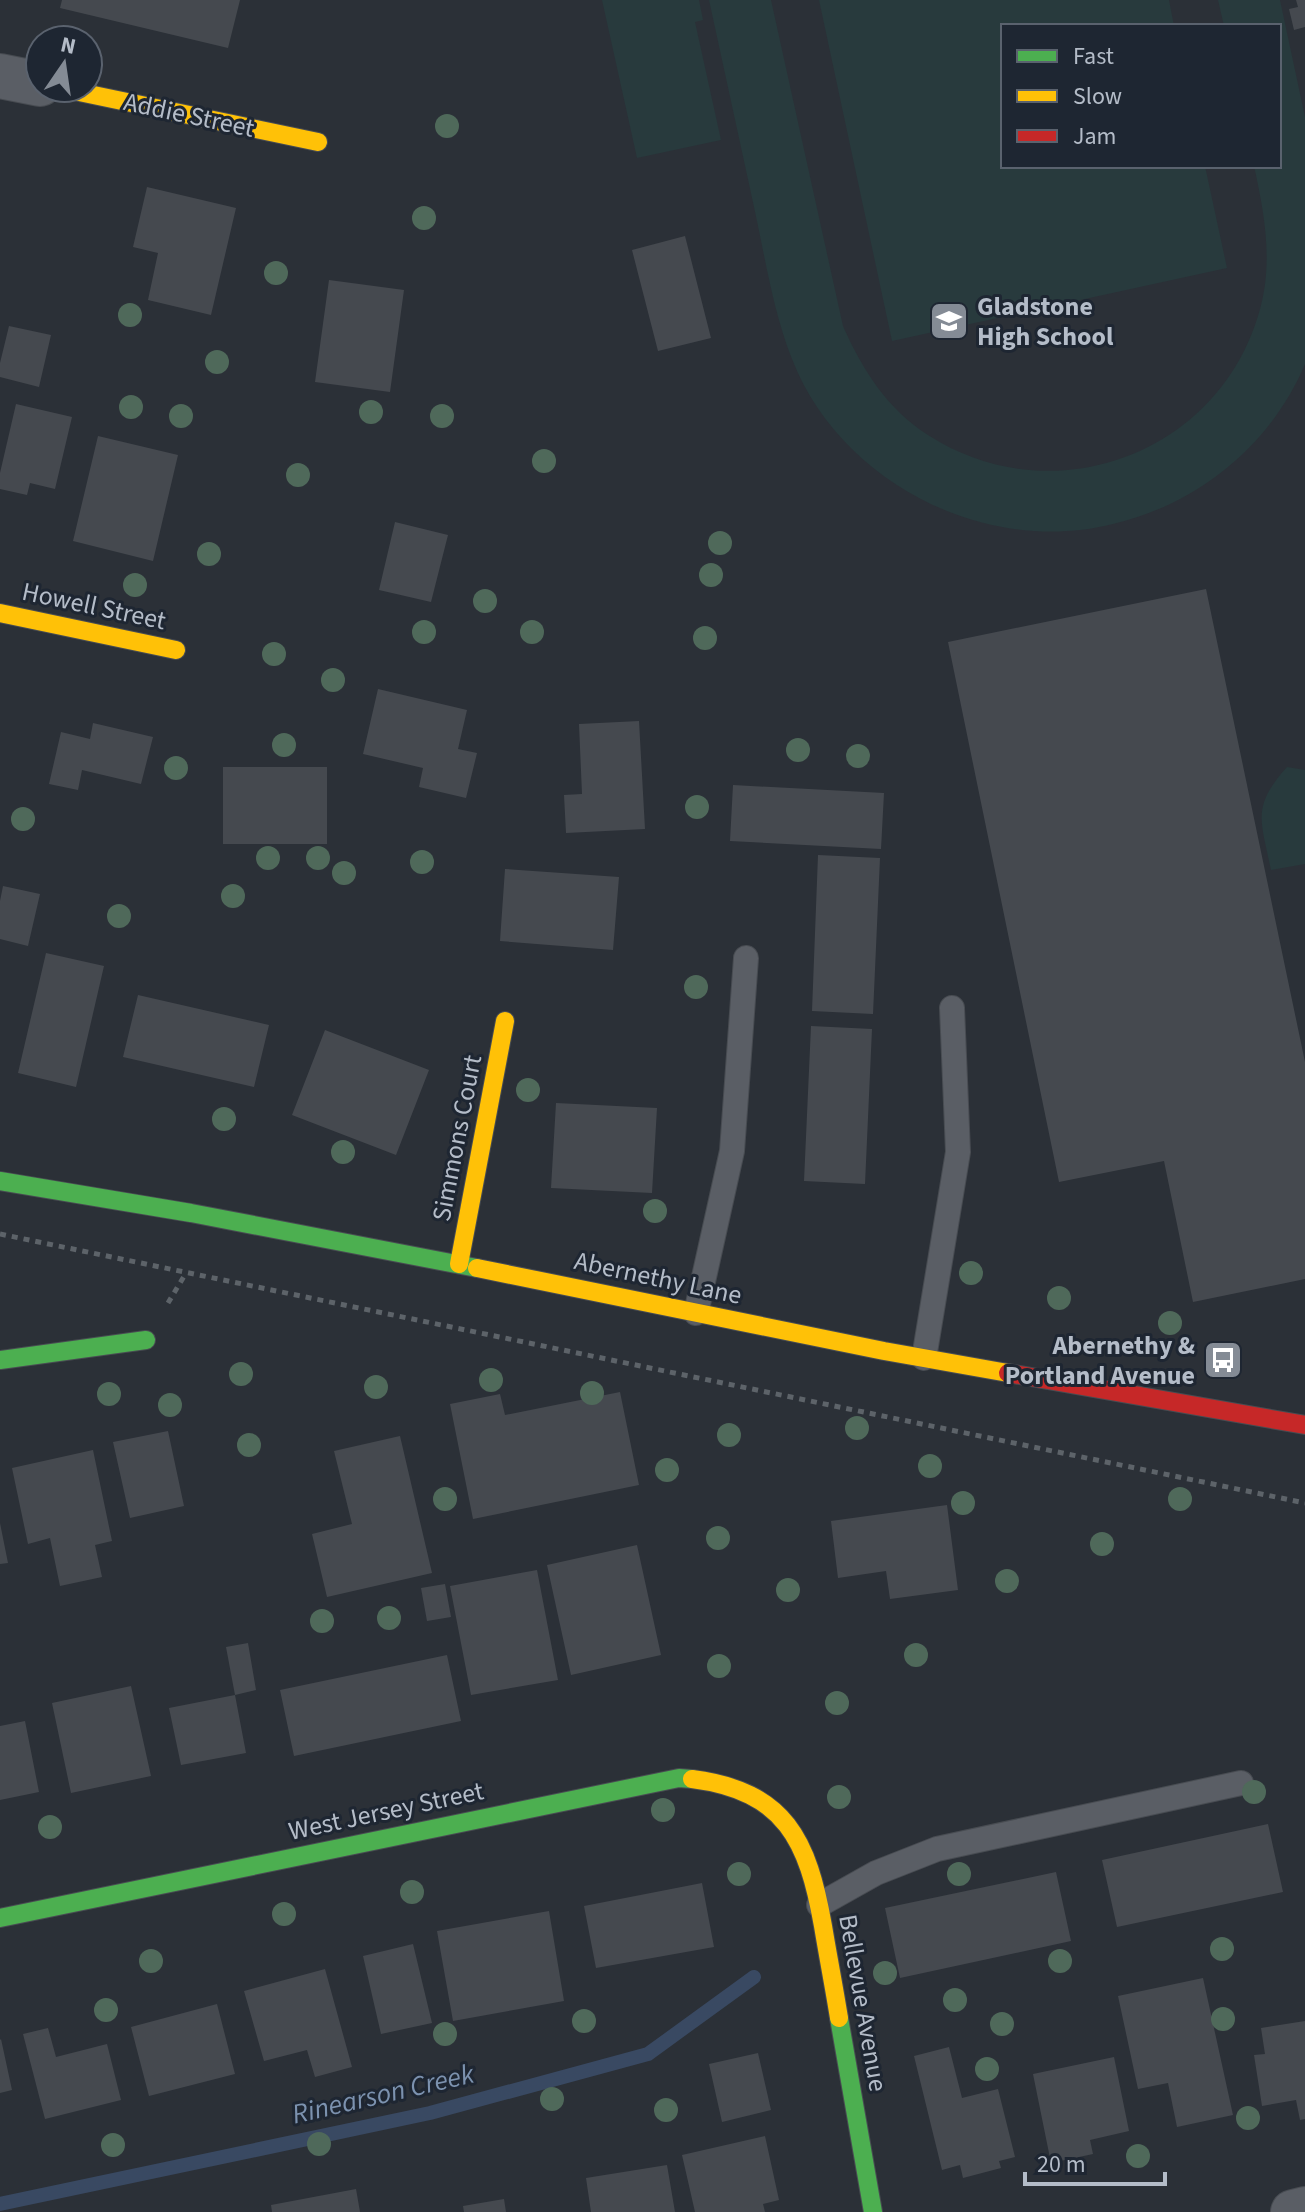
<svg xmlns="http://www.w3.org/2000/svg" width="1305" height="2212" font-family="'Source Sans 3',sans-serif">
<rect width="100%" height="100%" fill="#2b3037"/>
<!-- green -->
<path fill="#283a3d" d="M 602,0 L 699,0 L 703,20 L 695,22 L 721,140 L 637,158 Z
M 709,0 L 771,0 L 843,326 C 862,369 887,409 928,435 C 1050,514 1215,457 1258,316 C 1274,266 1265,216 1254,166 L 1279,166 L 1279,26 L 1224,26 L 1218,0 L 1280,0 L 1305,117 L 1305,364 C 1271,445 1198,504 1113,524 C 1058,538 999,532 947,511 C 878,483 819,429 792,359 C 773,311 765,257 754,207 C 739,138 724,69 709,0 Z
M 819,0 L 1169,0 L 1174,26 L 1003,26 L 1003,166 L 1205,166 L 1227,268 L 892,341 Z
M 1287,767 L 1305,770 L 1305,864 L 1271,870 C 1261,821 1251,807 1287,767 Z"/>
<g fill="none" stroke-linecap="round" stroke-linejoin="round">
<!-- stream -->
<path stroke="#394962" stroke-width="14" d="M 0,2204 L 430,2113 L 648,2054 L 754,1977"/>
</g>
<!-- building -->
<path fill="#45494f" d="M 62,0 L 240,0 L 228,48 L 60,8 Z
M 1296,0 L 1305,0 L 1305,27 L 1294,30 L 1289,9 L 1298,7 Z
M 147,187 L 236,208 L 211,315 L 148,300 L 158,253 L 133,247 Z
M 685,236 L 711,338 L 658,351 L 632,250 Z
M 329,280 L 404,290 L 390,392 L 315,382 Z
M 9,326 L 51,335 L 39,387 L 0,377 L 0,363 Z
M 16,404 L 72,417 L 55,489 L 30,483 L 27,495 L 0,489 L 0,473 Z
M 98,436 L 178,455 L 153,561 L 73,541 Z
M 395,522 L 448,535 L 431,602 L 379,590 Z
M 1206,589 L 1305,1062 L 1305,1279 L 1193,1302 L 1164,1161 L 1059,1182 L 948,642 Z
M 378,689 L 467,710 L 458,749 L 477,753 L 466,798 L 419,787 L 423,768 L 363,754 Z
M 639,721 L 645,829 L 566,833 L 564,795 L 582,794 L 579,724 Z
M 93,723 L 153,737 L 141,784 L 82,770 L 78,790 L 49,784 L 61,732 L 90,739 Z
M 223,767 L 327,767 L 327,844 L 223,844 Z
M 733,785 L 884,793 L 881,849 L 730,841 Z
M 818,855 L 880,858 L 873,1014 L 812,1011 Z
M 505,869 L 619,877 L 613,950 L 500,941 Z
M 3,886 L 40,894 L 28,946 L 0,939 L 0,901 Z
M 46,953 L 104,966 L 76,1087 L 18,1073 Z
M 138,995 L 269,1025 L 254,1087 L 123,1057 Z
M 811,1026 L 872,1029 L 865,1184 L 804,1181 Z
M 325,1030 L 429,1070 L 396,1155 L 292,1115 Z
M 556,1103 L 657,1108 L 652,1193 L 551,1188 Z
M 620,1392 L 639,1485 L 473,1519 L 450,1404 L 500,1394 L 505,1415 Z
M 168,1431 L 184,1506 L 130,1518 L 113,1442 Z
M 400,1436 L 432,1573 L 327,1597 L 312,1534 L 352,1524 L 334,1451 Z
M 93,1450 L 112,1541 L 95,1545 L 102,1577 L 60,1586 L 50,1538 L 28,1544 L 12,1468 Z
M 947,1505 L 958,1590 L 890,1599 L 886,1571 L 838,1578 L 831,1521 Z
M 0,1523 L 8,1563 L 0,1564 Z
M 637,1545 L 661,1655 L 571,1675 L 547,1565 Z
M 537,1570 L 558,1680 L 471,1695 L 450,1586 Z
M 445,1584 L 451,1617 L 427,1621 L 421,1588 Z
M 248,1643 L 256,1690 L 235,1695 L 226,1647 Z
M 447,1655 L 461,1721 L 294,1756 L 280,1690 Z
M 131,1686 L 151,1776 L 71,1793 L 52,1703 Z
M 235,1695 L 246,1753 L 181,1765 L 169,1708 Z
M 25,1721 L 39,1792 L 0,1800 L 0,1726 Z
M 1268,1824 L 1283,1892 L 1117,1927 L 1102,1860 Z
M 1056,1872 L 1071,1941 L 900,1978 L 885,1908 Z
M 702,1883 L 714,1947 L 596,1968 L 584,1906 Z
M 549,1911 L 564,2001 L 453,2021 L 437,1931 Z
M 413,1944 L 432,2023 L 381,2034 L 363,1956 Z
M 325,1969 L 352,2067 L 315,2077 L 307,2050 L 264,2061 L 244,1991 Z
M 1203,1978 L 1233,2115 L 1177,2127 L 1168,2083 L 1138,2089 L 1118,1996 Z
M 217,2004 L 235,2074 L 149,2096 L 131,2027 Z
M 1305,2021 L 1305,2119 L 1300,2120 L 1296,2100 L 1262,2106 L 1254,2055 L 1265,2054 L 1261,2028 Z
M 48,2028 L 56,2057 L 107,2044 L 121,2100 L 45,2119 L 23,2034 Z
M 1,2039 L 12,2090 L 0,2093 L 0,2040 Z
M 949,2047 L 962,2098 L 998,2089 L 1015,2157 L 999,2161 L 1001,2168 L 963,2178 L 960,2165 L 942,2170 L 914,2056 Z
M 758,2053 L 771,2110 L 722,2122 L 709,2064 Z
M 1114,2057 L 1129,2131 L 1090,2140 L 1093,2154 L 1051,2163 L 1033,2074 Z
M 765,2136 L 779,2200 L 763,2204 L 765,2212 L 695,2212 L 682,2155 Z
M 667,2165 L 675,2212 L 591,2212 L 586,2178 Z
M 356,2189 L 360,2212 L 272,2212 L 271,2205 Z
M 504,2199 L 506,2212 L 464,2212 L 463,2206 Z"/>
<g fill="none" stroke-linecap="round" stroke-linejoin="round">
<defs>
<path id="lane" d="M 696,1313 L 732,1151 L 746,958
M 924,1358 L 958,1152 L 952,1008
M 819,1905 L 876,1873 L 937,1849 L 1241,1783"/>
<path id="street" d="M 0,76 L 40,84
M 1293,2212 L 1305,2209"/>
<path id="fast" d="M 0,1181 L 191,1213 L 477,1268
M 0,1360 L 146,1340
M 0,1918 L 679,1778 L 692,1779
M 839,2018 L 873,2212"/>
<path id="slow" d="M 60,88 L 318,142
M 0,613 L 176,650
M 459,1264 L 505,1021
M 477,1268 L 884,1351 L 1008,1373
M 692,1779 C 786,1791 808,1841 823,1926 C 828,1956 834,1987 839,2018"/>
<path id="jam" d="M 1008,1373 L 1305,1425"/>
</defs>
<!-- lane casing -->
<use href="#lane" stroke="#484c52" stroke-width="26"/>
<!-- street casing -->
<use href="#street" stroke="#484c52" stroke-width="46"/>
<!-- fast casing -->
<use href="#fast" stroke="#484c52" stroke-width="20"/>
<!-- slow casing -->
<use href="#slow" stroke="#484c52" stroke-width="20"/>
<!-- jam casing -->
<use href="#jam" stroke="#484c52" stroke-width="20"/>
<!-- path -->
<path stroke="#5d6369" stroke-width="5" stroke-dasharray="6 6" stroke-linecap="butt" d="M 0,1234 L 1305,1503
M 168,1303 L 186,1273"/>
<!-- lane -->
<use href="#lane" stroke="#5a5e65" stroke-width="24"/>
<!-- street -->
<use href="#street" stroke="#5a5e65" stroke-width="44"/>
<!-- fast -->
<use href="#fast" stroke="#4caf50" stroke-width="18"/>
<!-- slow -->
<use href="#slow" stroke="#ffc107" stroke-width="18"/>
<!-- jam -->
<use href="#jam" stroke="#c62828" stroke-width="18"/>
</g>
<!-- trees -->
<g fill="#4f695a">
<circle cx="447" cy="126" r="12"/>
<circle cx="424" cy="218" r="12"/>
<circle cx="276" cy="273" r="12"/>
<circle cx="130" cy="315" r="12"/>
<circle cx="217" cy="362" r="12"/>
<circle cx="131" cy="407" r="12"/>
<circle cx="371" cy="412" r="12"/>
<circle cx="181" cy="416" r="12"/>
<circle cx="442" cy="416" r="12"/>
<circle cx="544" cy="461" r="12"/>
<circle cx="298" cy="475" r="12"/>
<circle cx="720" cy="543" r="12"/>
<circle cx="209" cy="554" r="12"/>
<circle cx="711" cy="575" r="12"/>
<circle cx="135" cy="585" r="12"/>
<circle cx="485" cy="601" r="12"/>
<circle cx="424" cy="632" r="12"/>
<circle cx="532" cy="632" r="12"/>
<circle cx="705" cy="638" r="12"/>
<circle cx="274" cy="654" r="12"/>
<circle cx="333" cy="680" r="12"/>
<circle cx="284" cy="745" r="12"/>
<circle cx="798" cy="750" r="12"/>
<circle cx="858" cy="756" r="12"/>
<circle cx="176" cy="768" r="12"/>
<circle cx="697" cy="807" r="12"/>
<circle cx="23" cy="819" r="12"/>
<circle cx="268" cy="858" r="12"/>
<circle cx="318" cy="858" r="12"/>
<circle cx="422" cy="862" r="12"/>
<circle cx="344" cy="873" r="12"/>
<circle cx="233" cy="896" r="12"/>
<circle cx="119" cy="916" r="12"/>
<circle cx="696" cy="987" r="12"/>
<circle cx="528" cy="1090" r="12"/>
<circle cx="224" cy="1119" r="12"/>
<circle cx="343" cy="1152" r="12"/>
<circle cx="655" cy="1211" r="12"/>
<circle cx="971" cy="1273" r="12"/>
<circle cx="1059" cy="1298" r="12"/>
<circle cx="1170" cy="1323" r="12"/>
<circle cx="241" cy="1374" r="12"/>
<circle cx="491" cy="1380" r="12"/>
<circle cx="376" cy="1387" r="12"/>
<circle cx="592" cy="1393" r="12"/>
<circle cx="109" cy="1394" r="12"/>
<circle cx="170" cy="1405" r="12"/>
<circle cx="857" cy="1428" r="12"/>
<circle cx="729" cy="1435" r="12"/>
<circle cx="249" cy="1445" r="12"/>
<circle cx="930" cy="1466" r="12"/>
<circle cx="667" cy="1470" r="12"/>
<circle cx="445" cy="1499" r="12"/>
<circle cx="1180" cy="1499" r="12"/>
<circle cx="963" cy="1503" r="12"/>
<circle cx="718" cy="1538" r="12"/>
<circle cx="1102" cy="1544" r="12"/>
<circle cx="1007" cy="1581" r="12"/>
<circle cx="788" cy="1590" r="12"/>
<circle cx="389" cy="1618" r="12"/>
<circle cx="322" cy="1621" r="12"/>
<circle cx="916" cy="1655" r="12"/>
<circle cx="719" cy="1666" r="12"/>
<circle cx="837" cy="1703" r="12"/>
<circle cx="1254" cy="1792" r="12"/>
<circle cx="839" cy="1797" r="12"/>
<circle cx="663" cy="1810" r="12"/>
<circle cx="50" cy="1827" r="12"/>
<circle cx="739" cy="1874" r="12"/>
<circle cx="959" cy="1874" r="12"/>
<circle cx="412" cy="1892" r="12"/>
<circle cx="284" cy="1914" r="12"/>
<circle cx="1222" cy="1949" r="12"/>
<circle cx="151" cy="1961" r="12"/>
<circle cx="1060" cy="1961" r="12"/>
<circle cx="885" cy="1973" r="12"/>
<circle cx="955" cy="2000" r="12"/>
<circle cx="106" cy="2010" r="12"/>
<circle cx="1223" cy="2019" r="12"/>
<circle cx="584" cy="2021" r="12"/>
<circle cx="1002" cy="2024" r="12"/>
<circle cx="445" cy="2034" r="12"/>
<circle cx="987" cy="2069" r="12"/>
<circle cx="552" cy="2099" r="12"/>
<circle cx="666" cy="2110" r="12"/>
<circle cx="1248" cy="2118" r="12"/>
<circle cx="319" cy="2144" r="12"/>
<circle cx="113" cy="2145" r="12"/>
<circle cx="1138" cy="2156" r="12"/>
</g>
<!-- icons -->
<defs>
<symbol id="school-square" viewBox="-11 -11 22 22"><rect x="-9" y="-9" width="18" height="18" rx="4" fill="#848b95" stroke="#1e2632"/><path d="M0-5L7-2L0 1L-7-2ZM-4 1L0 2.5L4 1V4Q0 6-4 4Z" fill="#fff"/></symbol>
<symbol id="bus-square" viewBox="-11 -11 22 22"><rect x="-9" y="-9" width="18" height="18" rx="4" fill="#848b95" stroke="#1e2632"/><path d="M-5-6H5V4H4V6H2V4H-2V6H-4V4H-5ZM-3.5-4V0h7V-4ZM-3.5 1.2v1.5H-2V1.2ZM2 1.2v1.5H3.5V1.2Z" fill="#fff"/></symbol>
</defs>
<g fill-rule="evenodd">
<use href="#school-square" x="927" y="299" width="44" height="44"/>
<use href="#bus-square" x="1201" y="1338" width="44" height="44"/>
</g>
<g text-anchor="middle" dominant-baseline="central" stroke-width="6" stroke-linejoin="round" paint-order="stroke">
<!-- street labels -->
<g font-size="26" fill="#b4bcc8" stroke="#1e2632">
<text transform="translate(189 115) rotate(12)">Addie Street</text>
<text transform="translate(94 606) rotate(12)">Howell Street</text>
<text transform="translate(457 1138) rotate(-79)">Simmons Court</text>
<text transform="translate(658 1278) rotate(12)">Abernethy Lane</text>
<text transform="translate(386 1811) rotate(-12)">West Jersey Street</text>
<text transform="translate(863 2003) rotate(80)">Bellevue Avenue</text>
</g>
<!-- poi labels -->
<g font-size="26" font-weight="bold" fill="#b4bcc8" stroke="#1e2632" text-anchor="start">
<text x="977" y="306">Gladstone<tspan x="977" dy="30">High School</tspan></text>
<text x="1195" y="1345" text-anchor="end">Abernethy &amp;<tspan x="1195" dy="30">Portland Avenue</tspan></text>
</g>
<!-- water labels -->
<g font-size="28" font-style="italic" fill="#7c92af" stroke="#1e2632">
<text transform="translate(383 2094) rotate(-13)">Rinearson Creek</text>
</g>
</g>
<!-- legend -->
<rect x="1001" y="24" width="280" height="144" fill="#1e2632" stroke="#5a626e" stroke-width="2"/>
<rect x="1017" y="50" width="40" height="12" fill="#4caf50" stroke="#5a626e" stroke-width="2"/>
<text x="1073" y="64" font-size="24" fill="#b4bcc8">Fast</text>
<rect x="1017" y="90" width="40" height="12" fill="#ffc107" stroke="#5a626e" stroke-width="2"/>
<text x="1073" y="104" font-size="24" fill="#b4bcc8">Slow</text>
<rect x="1017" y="130" width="40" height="12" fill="#c62828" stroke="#5a626e" stroke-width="2"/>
<text x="1073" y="144" font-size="24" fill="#b4bcc8">Jam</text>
<!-- north arrow -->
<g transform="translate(64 64) rotate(13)"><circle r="38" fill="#1e2632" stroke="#5a626e" stroke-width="2"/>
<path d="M0-6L14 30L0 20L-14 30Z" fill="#848b95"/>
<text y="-12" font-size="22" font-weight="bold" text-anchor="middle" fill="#b4bcc8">N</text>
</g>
<!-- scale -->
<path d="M1025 2172v12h140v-12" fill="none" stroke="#b4bcc8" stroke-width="4"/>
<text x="1037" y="2172" font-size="24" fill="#b4bcc8" stroke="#1e2632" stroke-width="6" paint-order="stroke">20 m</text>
</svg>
